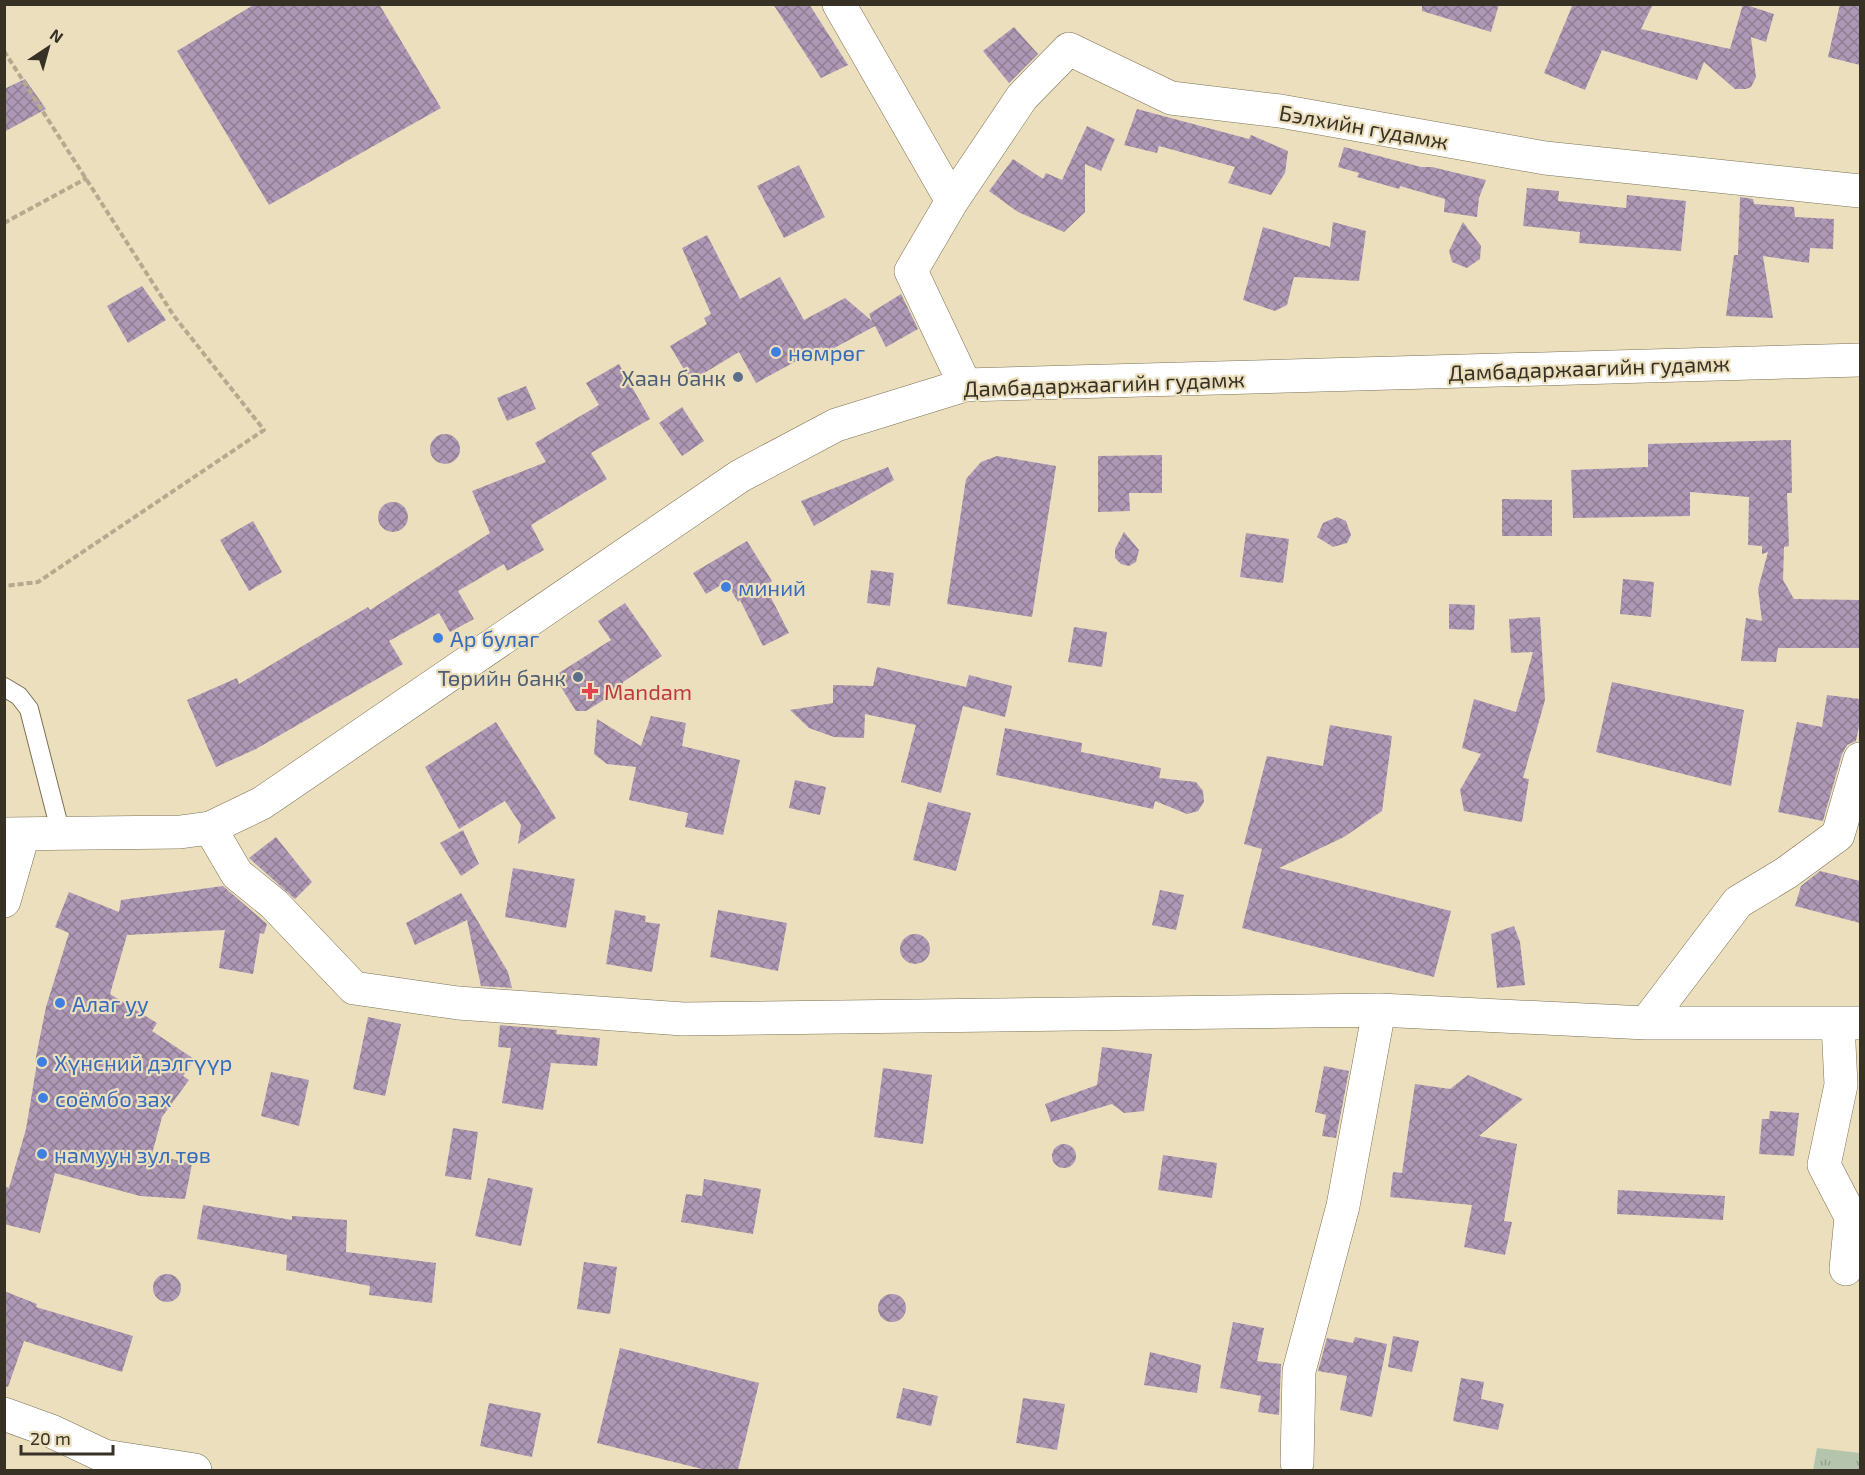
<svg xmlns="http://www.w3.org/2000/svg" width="1865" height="1475" font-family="'Exo 2',sans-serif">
<defs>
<pattern id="park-tufts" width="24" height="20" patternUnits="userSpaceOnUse" patternTransform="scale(1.5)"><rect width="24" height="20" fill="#b4c4ad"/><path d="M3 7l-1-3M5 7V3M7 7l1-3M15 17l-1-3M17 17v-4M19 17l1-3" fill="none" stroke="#93a08d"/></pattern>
<pattern id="building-cross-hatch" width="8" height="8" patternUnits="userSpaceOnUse" patternTransform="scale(1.5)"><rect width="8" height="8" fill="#ad99b5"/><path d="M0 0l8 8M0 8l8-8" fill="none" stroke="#8e7d93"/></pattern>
</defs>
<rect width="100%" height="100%" fill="#ecdfbe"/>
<!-- park -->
<path fill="url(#park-tufts)" d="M 1817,1448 L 1860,1453 L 1860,1470 L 1813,1470 Z"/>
<!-- building -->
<path fill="url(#building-cross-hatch)" d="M 255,4 L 379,4 L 441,108 L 269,205 L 177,51 Z
M 773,4 L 809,4 L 848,65 L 821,78 Z
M 1422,4 L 1499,4 L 1491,32 L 1422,11 Z
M 1573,4 L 1653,4 L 1641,29 L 1730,49 L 1743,4 L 1774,14 L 1766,42 L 1751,37 L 1756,77 L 1751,87 L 1746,89 L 1735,89 L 1704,62 L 1697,80 L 1602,50 L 1585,90 L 1544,73 Z
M 1840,4 L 1860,4 L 1860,65 L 1828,57 Z
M 1014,27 L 1038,54 L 1009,83 L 983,51 Z
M 25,79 L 46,109 L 4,132 L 4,89 Z
M 1137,109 L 1249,139 L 1251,135 L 1288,151 L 1285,173 L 1271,195 L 1228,183 L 1235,167 L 1159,146 L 1157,153 L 1124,145 Z
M 1087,126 L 1115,139 L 1101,171 L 1085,164 L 1085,212 L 1064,232 L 1018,212 L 989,191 L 1013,159 L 1043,179 L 1046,173 L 1062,180 Z
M 1344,147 L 1421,167 L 1432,167 L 1486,180 L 1479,198 L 1477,217 L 1444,212 L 1445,199 L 1400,186 L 1399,189 L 1357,177 L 1359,173 L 1338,167 Z
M 799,165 L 825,217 L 784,238 L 757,186 Z
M 1527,188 L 1559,191 L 1558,201 L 1626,208 L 1627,195 L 1686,201 L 1681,251 L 1579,243 L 1580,232 L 1523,226 Z
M 1740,197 L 1753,199 L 1754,204 L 1794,207 L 1795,217 L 1834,219 L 1833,249 L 1810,248 L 1809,263 L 1763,256 L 1773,318 L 1726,316 L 1734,255 L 1738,255 Z
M 1333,222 L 1366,231 L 1359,281 L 1294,277 L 1287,305 L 1275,311 L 1243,300 L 1263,227 L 1330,247 Z
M 1463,222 L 1481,246 L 1480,259 L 1467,268 L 1452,262 L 1449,251 Z
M 707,235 L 740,299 L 780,277 L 804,320 L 845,298 L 872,321 L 869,314 L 901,294 L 918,329 L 886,347 L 875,326 L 825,353 L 822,347 L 756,383 L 739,352 L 691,381 L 670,346 L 707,324 L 704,318 L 711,314 L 682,248 Z
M 142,286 L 166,320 L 128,343 L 107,306 Z
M 619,364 L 650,419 L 591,453 L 607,479 L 531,525 L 544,550 L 507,571 L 504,564 L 458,591 L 474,619 L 450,632 L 439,613 L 389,641 L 403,664 L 256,749 L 216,767 L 187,700 L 237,678 L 239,684 L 368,607 L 370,610 L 490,533 L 472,491 L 546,462 L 535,443 L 599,405 L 586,383 Z
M 526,386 L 536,409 L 507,421 L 497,398 Z
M 682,407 L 704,441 L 682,456 L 659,423 Z
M430 449a15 15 0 1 1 30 0a15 15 0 1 1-30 0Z
M 1791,440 L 1792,493 L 1787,493 L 1789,546 L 1784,547 L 1783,580 L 1794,599 L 1860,600 L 1860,648 L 1778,648 L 1776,662 L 1741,661 L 1746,618 L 1762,621 L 1758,589 L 1768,552 L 1762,554 L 1762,546 L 1748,545 L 1749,497 L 1690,492 L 1690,516 L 1573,518 L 1571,470 L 1648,467 L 1648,444 Z
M 1162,455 L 1162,493 L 1129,493 L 1130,511 L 1098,512 L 1098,456 Z
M 997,456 L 1056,466 L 1032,617 L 947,604 L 966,479 L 981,462 Z
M 888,467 L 894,480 L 814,526 L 801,501 Z
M 1502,499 L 1552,500 L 1552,536 L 1502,536 Z
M378 517a15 15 0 1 1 30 0a15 15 0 1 1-30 0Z
M 1337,517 L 1346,521 L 1351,535 L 1347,543 L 1333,547 L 1317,537 L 1323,523 Z
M 253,521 L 282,572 L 249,591 L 220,540 Z
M 1124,532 L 1139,550 L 1136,562 L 1129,566 L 1121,564 L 1115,558 L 1115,549 Z
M 1246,533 L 1289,539 L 1283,583 L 1240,577 Z
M 747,541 L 772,581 L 765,586 L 789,633 L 763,646 L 740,600 L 738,602 L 726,582 L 706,594 L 693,573 Z
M 871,570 L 894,573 L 890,606 L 867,603 Z
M 1623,579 L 1654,582 L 1651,617 L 1620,614 Z
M 625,603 L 662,656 L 623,682 L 623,688 L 586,711 L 576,711 L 554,676 L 611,640 L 598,621 Z
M 1449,604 L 1475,605 L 1474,630 L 1449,629 Z
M 1540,617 L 1545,700 L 1523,778 L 1529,779 L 1522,822 L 1464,811 L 1460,790 L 1481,754 L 1462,748 L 1474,699 L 1516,712 L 1533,652 L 1511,653 L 1509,619 Z
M 1074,627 L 1107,632 L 1102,667 L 1068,662 Z
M 877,667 L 966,687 L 969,675 L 1012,686 L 1005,717 L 963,706 L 941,793 L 901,782 L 916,725 L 865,714 L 864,738 L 834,737 L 809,728 L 790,710 L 833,703 L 833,685 L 873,686 Z
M 1612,682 L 1744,710 L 1731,786 L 1596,752 Z
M 1827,695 L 1860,699 L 1860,721 L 1856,741 L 1847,745 L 1842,754 L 1823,821 L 1778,812 L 1797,722 L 1822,727 Z
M 651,716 L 686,723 L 682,746 L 740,760 L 723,835 L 685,827 L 688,813 L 629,800 L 636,767 L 607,764 L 594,754 L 597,719 L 641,746 Z
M 496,722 L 556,818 L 518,844 L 521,825 L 505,801 L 459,829 L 425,767 Z
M 1330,725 L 1392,736 L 1382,811 L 1344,837 L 1279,868 L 1451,911 L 1434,977 L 1242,928 L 1262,849 L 1244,844 L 1267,756 L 1323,766 Z
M 1005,728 L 1082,743 L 1081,752 L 1161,768 L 1159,778 L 1196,782 L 1203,791 L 1204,802 L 1198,811 L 1187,814 L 1155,801 L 1153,809 L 996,775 Z
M 795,780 L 826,787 L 820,815 L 789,808 Z
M 928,802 L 971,813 L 956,871 L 913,860 Z
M 463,830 L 479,864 L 461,876 L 440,843 Z
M 276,837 L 312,882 L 295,899 L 249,858 Z
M 513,868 L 575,879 L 566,928 L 505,917 Z
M 1820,871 L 1860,881 L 1860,923 L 1795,906 L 1801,886 Z
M 223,886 L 267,924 L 264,934 L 260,933 L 253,974 L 219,968 L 225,930 L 127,935 L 110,994 L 157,1023 L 152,1031 L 194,1059 L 183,1076 L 189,1080 L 162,1117 L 152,1154 L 192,1164 L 185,1199 L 140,1196 L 55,1173 L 40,1233 L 4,1224 L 4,1186 L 9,1188 L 26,1129 L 37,1063 L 35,1062 L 46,1007 L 69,933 L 55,927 L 69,892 L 119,912 L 121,900 Z
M 1160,890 L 1184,895 L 1176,930 L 1152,925 Z
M 461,893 L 508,972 L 512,988 L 481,986 L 467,920 L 415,945 L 406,923 Z
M 615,910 L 646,916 L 645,922 L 660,924 L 652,972 L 606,964 Z
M 718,910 L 787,923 L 778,971 L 710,957 Z
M 1514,926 L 1520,942 L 1525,985 L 1497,988 L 1491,934 Z
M900 949a15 15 0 1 1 30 0a15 15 0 1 1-30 0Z
M 368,1017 L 401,1024 L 385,1096 L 353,1089 Z
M 500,1025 L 557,1030 L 556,1034 L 600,1038 L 597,1066 L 551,1063 L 543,1110 L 502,1103 L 511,1048 L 498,1047 Z
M 1102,1047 L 1152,1054 L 1144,1111 L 1124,1113 L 1112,1104 L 1051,1122 L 1045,1104 L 1097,1085 Z
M 1324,1066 L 1349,1071 L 1336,1138 L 1322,1136 L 1326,1115 L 1315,1112 Z
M 883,1068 L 932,1075 L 923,1144 L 874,1137 Z
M 271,1072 L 309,1080 L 299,1126 L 261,1116 Z
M 1468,1075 L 1523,1099 L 1479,1136 L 1517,1144 L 1504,1221 L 1512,1222 L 1505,1255 L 1464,1247 L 1472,1205 L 1390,1197 L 1393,1172 L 1402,1173 L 1415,1084 L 1450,1089 Z
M 1770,1111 L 1799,1113 L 1794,1156 L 1759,1154 L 1762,1119 L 1769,1119 Z
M 453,1128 L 478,1132 L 471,1180 L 445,1176 Z
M1052 1156a12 12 0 1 1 24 0a12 12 0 1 1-24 0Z
M 1163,1155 L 1217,1163 L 1212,1198 L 1158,1190 Z
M 488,1178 L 533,1188 L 521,1246 L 475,1236 Z
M 704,1179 L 761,1189 L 753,1234 L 681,1222 L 686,1194 L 702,1196 Z
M 1618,1190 L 1725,1196 L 1723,1220 L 1617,1214 Z
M 203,1205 L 292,1220 L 292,1216 L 347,1220 L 346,1252 L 436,1263 L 432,1303 L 369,1295 L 370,1286 L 286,1270 L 287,1255 L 197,1239 Z
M 584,1262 L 617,1267 L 610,1314 L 577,1309 Z
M153 1288a14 14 0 1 1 28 0a14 14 0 1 1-28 0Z
M 4,1291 L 37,1304 L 36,1307 L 133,1336 L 122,1372 L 24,1341 L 8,1387 L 4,1386 Z
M878 1308a14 14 0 1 1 28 0a14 14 0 1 1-28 0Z
M 1233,1322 L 1264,1328 L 1257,1361 L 1281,1364 L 1279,1415 L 1258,1412 L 1261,1396 L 1220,1388 Z
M 1393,1336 L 1419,1341 L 1412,1372 L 1388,1367 Z
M 1355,1337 L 1387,1344 L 1372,1417 L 1340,1410 L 1347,1376 L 1318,1371 L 1327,1338 L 1353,1343 Z
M 620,1348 L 759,1383 L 738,1470 L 706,1470 L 597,1443 Z
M 1150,1352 L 1201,1365 L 1197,1393 L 1144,1385 Z
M 1461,1378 L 1484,1382 L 1481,1399 L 1504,1404 L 1498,1430 L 1453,1421 Z
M 903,1388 L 938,1396 L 931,1426 L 896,1418 Z
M 1023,1398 L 1065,1404 L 1057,1450 L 1016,1443 Z
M 489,1403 L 541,1413 L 532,1457 L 480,1446 Z"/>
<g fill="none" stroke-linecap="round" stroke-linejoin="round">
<defs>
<path id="lane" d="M 4,687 L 19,696 L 29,709 L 61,834"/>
<path id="street" d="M 839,4 L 952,201
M 965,385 L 911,271 L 952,201 L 1022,97 L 1069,49 L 1171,98 L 1280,111 L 1545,158 L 1860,191
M 210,828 L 237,874 L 274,904 L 354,988 L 458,1003 L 683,1019 L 1379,1010 L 1646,1023 L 1860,1023
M 1646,1023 L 1738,902 L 1786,873 L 1838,835 L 1860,759
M 1838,1023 L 1841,1085 L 1824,1165 L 1851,1217 L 1846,1269
M 4,1414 L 51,1431 L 104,1456 L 195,1470
M 1297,1463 L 1299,1371 L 1343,1206 L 1379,1010"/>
<path id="secondary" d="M 4,834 L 180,832 L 210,828 L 262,803 L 740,476 L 836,425 L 965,385 L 1860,360
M 4,901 L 23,835"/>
</defs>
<!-- lane casing -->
<use href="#lane" stroke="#7d7153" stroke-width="20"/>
<!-- street casing -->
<use href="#street" stroke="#7d7153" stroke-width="34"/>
<!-- secondary casing -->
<use href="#secondary" stroke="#7d7153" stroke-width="34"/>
<!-- path -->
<path stroke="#b5aa8f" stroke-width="4" stroke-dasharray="6 3" stroke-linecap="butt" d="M 4,51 L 174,316 L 264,430 L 38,582 L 4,586
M 4,223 L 87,178"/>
<!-- lane -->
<use href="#lane" stroke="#fff" stroke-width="18"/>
<!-- street -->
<use href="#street" stroke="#fff" stroke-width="33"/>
<!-- secondary -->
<use href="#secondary" stroke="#fff" stroke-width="33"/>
</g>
<!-- markers -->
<g fill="#3f7fe0" stroke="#ecdfbe" stroke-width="2">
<circle cx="776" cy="352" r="6"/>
<circle cx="726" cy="587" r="6"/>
<circle cx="438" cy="638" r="6"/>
<circle cx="60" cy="1003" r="6"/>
<circle cx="42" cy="1062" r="6"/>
<circle cx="43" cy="1098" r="6"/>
<circle cx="42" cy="1154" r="6"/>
</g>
<g fill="#5c6f8a" stroke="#ecdfbe" stroke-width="2">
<circle cx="738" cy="377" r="6"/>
<circle cx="578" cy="677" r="6"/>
</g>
<path fill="#e0444e" stroke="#ecdfbe" stroke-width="2" d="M587 682h6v6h6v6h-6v6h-6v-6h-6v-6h6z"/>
<g text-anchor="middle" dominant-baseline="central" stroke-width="4.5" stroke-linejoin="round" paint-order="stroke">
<!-- street labels -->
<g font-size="22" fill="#363124" stroke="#ecdfbe">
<text transform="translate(1364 126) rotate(10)">Бэлхийн гудамж</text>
<text transform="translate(1589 367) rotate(-2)">Дамбадаржаагийн гудамж</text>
<text transform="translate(1104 383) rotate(-2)">Дамбадаржаагийн гудамж</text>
</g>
<!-- shop labels -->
<g font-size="22" fill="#366cbe" stroke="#ecdfbe" text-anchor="start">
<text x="788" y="352">нөмрөг</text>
<text x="738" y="587">миний</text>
<text x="450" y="638">Ар булаг</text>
<text x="72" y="1003">Алаг уу</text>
<text x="54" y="1062">Хүнсний дэлгүүр</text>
<text x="55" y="1098">соёмбо зах</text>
<text x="54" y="1154">намуун зул төв</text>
</g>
<!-- service labels -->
<g font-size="22" fill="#4e5e75" stroke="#ecdfbe" text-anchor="end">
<text x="726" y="377">Хаан банк</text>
<text x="566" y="677">Төрийн банк</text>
</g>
<!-- health labels -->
<g font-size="22" fill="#be3a42" stroke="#ecdfbe" text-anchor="start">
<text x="604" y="691">Mandam</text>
</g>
</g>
<!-- border -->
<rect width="1865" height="1475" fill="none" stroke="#363124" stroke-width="12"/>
<!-- north arrow -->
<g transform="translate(48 48) rotate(36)" stroke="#ecdfbe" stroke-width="4.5" paint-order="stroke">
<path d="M0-4.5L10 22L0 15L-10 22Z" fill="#363124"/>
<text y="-9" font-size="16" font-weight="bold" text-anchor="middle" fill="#363124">N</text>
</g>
<!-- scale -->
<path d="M21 1445v9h92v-9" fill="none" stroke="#363124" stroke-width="3"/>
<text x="30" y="1445" font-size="18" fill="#363124" stroke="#ecdfbe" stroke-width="4.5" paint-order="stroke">20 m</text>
</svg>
